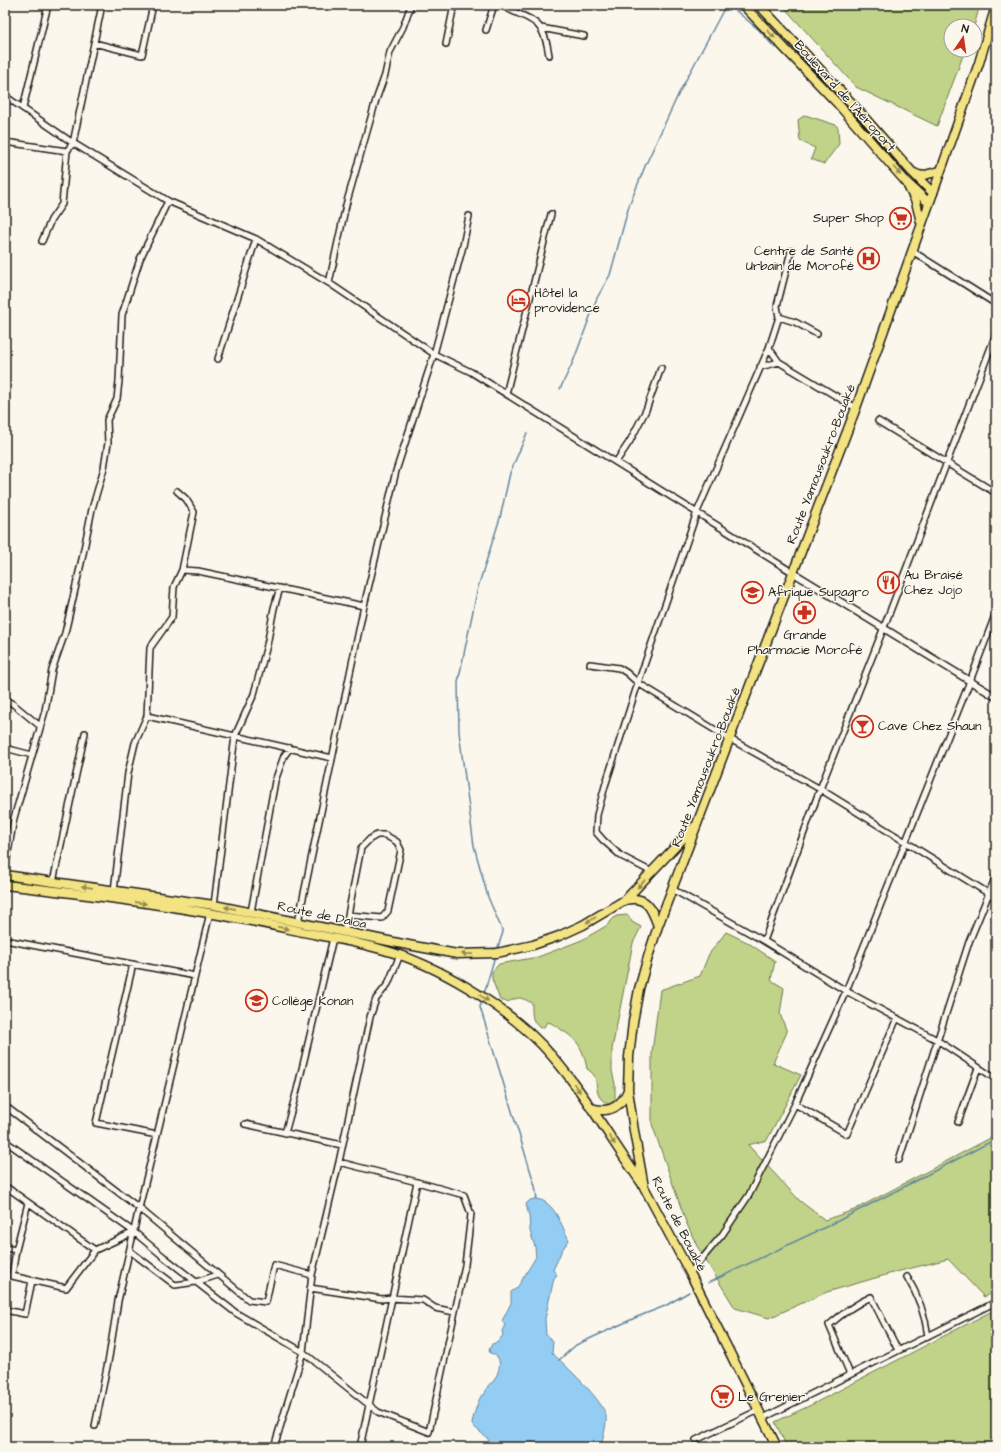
<svg xmlns="http://www.w3.org/2000/svg" width="1001" height="1452" font-family="'Architects Daughter',sans-serif">
<rect width="100%" height="100%" fill="#fbf7ec"/>
<filter id="ink" filterUnits="userSpaceOnUse"><feTurbulence type="fractalNoise" baseFrequency=".025" numOctaves="2"/><feDisplacementMap in="SourceGraphic" scale="8" xChannelSelector="R" yChannelSelector="G"/><feConvolveMatrix kernelMatrix="1 2 1 2 8 2 1 2 1" color-interpolation-filters="sRGB"/></filter>
<g filter="url(#ink)">
<!-- green -->
<path fill="#c0d388" stroke="#6e7852" d="M 782,5 L 980,5 L 974,26 L 951,26 L 951,50 L 965,50 L 937,126 L 856,87 Z
M 805,115 L 836,125 L 838,128 L 839,144 L 824,164 L 811,159 L 815,148 L 800,141 L 798,120 Z
M 628,915 L 632,922 L 641,927 L 633,943 L 612,1049 L 612,1071 L 615,1084 L 615,1101 L 609,1105 C 606,1103 601,1100 599,1096 C 594,1085 600,1077 587,1069 C 582,1041 573,1037 551,1023 L 547,1022 L 544,1027 L 540,1028 C 531,1021 532,1014 532,1003 C 528,1001 523,998 519,998 C 510,999 511,1004 500,1000 L 492,979 L 492,972 L 499,964 L 538,957 L 582,940 L 606,926 L 616,916 Z
M 726,932 L 747,942 L 775,961 L 771,980 L 784,988 L 780,1014 L 787,1032 L 773,1063 L 801,1075 L 767,1140 L 748,1145 L 800,1201 L 825,1220 L 854,1210 L 996,1135 L 996,1291 L 984,1297 L 948,1259 L 896,1272 L 827,1292 L 769,1318 L 735,1308 L 697,1246 L 686,1222 L 652,1124 L 652,1052 L 660,990 L 700,976 L 709,954 Z
M 996,1309 L 996,1447 L 787,1447 L 775,1422 L 811,1405 Z"/>
<!-- water -->
<path fill="#94cdf4" stroke="#64869e" d="M 537,1199 C 555,1202 561,1225 569,1240 L 562,1250 L 553,1270 L 557,1275 L 554,1278 L 545,1319 L 546,1335 L 553,1341 L 552,1353 C 564,1364 604,1401 606,1416 C 607,1424 603,1438 601,1447 L 494,1447 L 487,1438 L 472,1425 C 472,1419 478,1401 481,1396 L 484,1395 C 486,1392 486,1389 488,1386 C 489,1384 491,1383 493,1382 C 499,1373 505,1356 490,1353 L 489,1350 L 492,1344 L 498,1342 L 503,1335 L 502,1331 L 505,1325 L 502,1321 L 511,1303 L 511,1292 L 517,1288 L 536,1257 L 535,1247 L 530,1231 L 529,1216 L 526,1204 L 530,1200 Z"/>
<g fill="none" stroke-linecap="round" stroke-linejoin="round">
<!-- stream -->
<path stroke="#64869e" stroke-width="1.5" d="M 729,5 L 759,30 L 775,48
M 560,389 L 573,362 L 597,298 L 610,275 L 629,206 L 646,164 L 679,93 L 726,5
M 497,950 L 503,932 L 488,897 L 474,846 L 459,732 L 458,682 L 478,587 L 500,518 L 510,473 L 527,433
M 484,994 L 495,956
M 482,1000 L 480,1007 L 535,1186 L 537,1199
M 708,1283 L 834,1223 L 996,1139
M 559,1360 L 576,1345 L 637,1317 L 665,1306 L 689,1292"/>
<defs>
<path id="minor" d="M 501,5 C 530,22 543,15 549,55
M 541,28 L 584,36
M 486,30 L 494,5
M 94,43 L 142,55 L 153,5
M 446,44 L 454,5
M 5,96 L 73,143 L 168,201 L 256,239 L 329,283 L 434,354 L 471,372 L 792,572
M 23,108 L 48,5
M 5,142 L 67,151
M 42,241 L 51,220 L 62,204 L 67,151 L 73,143 L 102,5
M 912,251 L 996,304
M 329,283 L 346,205 L 376,100 L 385,75 L 390,52 L 403,27 L 411,5
M 779,317 L 795,322 L 817,334
M 996,334 L 884,627 L 820,789 L 764,941 L 846,991 L 937,1040 L 996,1079
M 769,348 L 779,362 L 856,408
M 218,359 L 256,239
M 760,367 L 779,362
M 506,394 L 551,214
M 878,421 L 996,493
M 616,462 L 630,441 L 646,410 L 661,368
M 177,491 L 186,499 L 194,512 L 182,570
M 590,664 L 619,668 L 627,673 L 638,683 L 730,739 L 820,789 L 996,898
M 5,699 L 13,704 L 40,726
M 147,716 L 332,758
M 5,748 L 32,755
M 5,870 L 14,818 L 45,711 L 52,670 L 65,633 L 82,559 L 92,509 L 104,468 L 108,443 L 107,420 L 117,399 L 119,381 L 122,315 L 140,259 L 168,201
M 652,872 L 621,856 L 603,840 L 596,832 L 597,815 L 605,786 L 638,683 L 697,512 L 769,348 L 779,317 L 777,306 L 791,251
M 53,882 L 85,733
M 672,889 L 764,941
M 114,891 L 128,773 L 135,743 L 147,716 L 150,648 L 172,617 L 174,587 L 182,570 L 198,571 L 364,606
M 214,905 L 235,736 L 254,694 L 267,645 L 274,608 L 280,588
M 251,912 L 275,781 L 284,756 L 290,748
M 298,922 L 364,606 L 396,471 L 434,354 L 463,246 L 469,216
M 344,932 L 348,915 L 382,918 L 388,911 L 401,850 L 397,842 L 385,835 L 377,835 L 370,839 L 361,848 L 348,915
M 5,940 L 195,976
M 133,964 L 96,1123 L 157,1135
M 795,1104 L 847,1134 L 897,1018
M 5,1106 L 139,1208 L 249,1300 L 266,1302 L 274,1265 L 312,1275
M 958,1122 L 978,1068
M 245,1124 L 342,1145
M 285,1133 L 297,1090 L 333,938
M 5,1141 L 134,1232 L 164,1257 L 236,1313 L 303,1352 L 378,1412 L 429,1432 L 465,1265 L 471,1214 L 464,1195 L 417,1182 L 339,1162
M 899,1160 L 969,942 L 996,876
M 5,1186 L 95,1250
M 28,1203 L 16,1250 L 12,1276 L 66,1288 L 95,1250 L 134,1232
M 5,1248 L 16,1250
M 130,1251 L 175,1285 L 196,1282 L 218,1275
M 690,1273 L 722,1235 L 749,1195 L 795,1104 L 846,991 L 970,681 L 996,613
M 907,1277 C 918,1295 925,1314 928,1336
M 310,1288 L 382,1299 L 391,1298 L 423,1300 L 435,1308 L 454,1312
M 5,1310 L 25,1314 L 32,1281
M 850,1374 L 829,1325 C 843,1313 855,1304 871,1297 L 898,1350
M 763,1418 L 996,1302
M 95,1426 L 109,1357 L 118,1301 L 139,1208 L 157,1135 L 210,913
M 696,1440 L 759,1410
M 274,1447 L 303,1352 L 312,1275 L 339,1162 L 370,1017 L 376,999 L 388,984 L 400,955
M 360,1447 L 417,1182"/>
<path id="tertiary" d="M 792,572 L 996,697"/>
<path id="primary" d="M 933,193 L 979,63 L 996,6"/>
<path id="trunk" d="M 743,5 L 838,104 L 906,182 L 929,203
M 759,5 L 848,99 L 912,172 L 933,193 L 856,408 L 658,926 L 648,957 L 639,989 L 633,1022 L 629,1057 L 628,1090 L 634,1131 L 644,1187 L 690,1273 L 777,1447
M 914,173 L 921,176 L 940,171
M 908,186 L 916,202 L 921,222
M 5,875 L 214,905 L 403,944 L 457,954 L 497,953 L 533,945 L 559,936 L 583,925 L 625,900 L 694,827
M 5,885 C 100,896 196,908 289,929 C 320,936 353,941 384,950 C 438,965 503,1005 542,1045 C 582,1087 609,1138 643,1185
M 625,900 C 647,895 652,909 658,926
M 591,1108 C 609,1114 621,1107 628,1090"/>
</defs>
<!-- minor casing -->
<use href="#minor" stroke="#1c1c1c" stroke-width="8"/>
<!-- tertiary casing -->
<use href="#tertiary" stroke="#1c1c1c" stroke-width="9"/>
<!-- primary casing -->
<use href="#primary" stroke="#1c1c1c" stroke-width="11"/>
<!-- trunk casing -->
<use href="#trunk" stroke="#1c1c1c" stroke-width="11"/>
<!-- minor -->
<use href="#minor" stroke="#fbf7ec" stroke-width="5"/>
<!-- tertiary -->
<use href="#tertiary" stroke="#fbf7ec" stroke-width="6"/>
<!-- primary -->
<use href="#primary" stroke="#f4e382" stroke-width="8"/>
<!-- trunk -->
<use href="#trunk" stroke="#f4e382" stroke-width="8"/>
</g>
<!-- one-way arrows -->
<defs><path id="oneway-solid" d="M-6-.8H1V-3.2L6.5 0L1 3.2V.8H-6Z"/></defs>
<g fill="#938954">
<use href="#oneway-solid" transform="translate(771 34) rotate(46)"/>
<use href="#oneway-solid" transform="translate(897 171) rotate(49)"/>
<use href="#oneway-solid" transform="translate(641 884) rotate(133)"/>
<use href="#oneway-solid" transform="translate(87 887) rotate(-172)"/>
<use href="#oneway-solid" transform="translate(141 903) rotate(8)"/>
<use href="#oneway-solid" transform="translate(230 908) rotate(-169)"/>
<use href="#oneway-solid" transform="translate(591 920) rotate(150)"/>
<use href="#oneway-solid" transform="translate(283 928) rotate(13)"/>
<use href="#oneway-solid" transform="translate(467 954) rotate(-179)"/>
<use href="#oneway-solid" transform="translate(484 998) rotate(34)"/>
<use href="#oneway-solid" transform="translate(577 1088) rotate(54)"/>
<use href="#oneway-solid" transform="translate(612 1140) rotate(57)"/>
</g>
</g>
<!-- icons -->
<defs>
<symbol id="supermarket-ring" viewBox="-11 -11 22 22"><circle r="9.5" fill="#fbf7ec" stroke="#c8321e" stroke-width="1.5"/><path d="M-6-5.5h2.5l.6 2H6L4.5 2H-2.5L-4.4-4H-6ZM-1.5 3.2a1.3 1.3 0 1 0 .1 0ZM3 3.2a1.3 1.3 0 1 0 .1 0Z" fill="#c8321e"/></symbol>
<symbol id="hospital-ring" viewBox="-11 -11 22 22"><circle r="9.5" fill="#fbf7ec" stroke="#c8321e" stroke-width="1.5"/><path d="M-5-5h3v3.5h4V-5h3V5h-3V1.5h-4V5h-3Z" fill="#c8321e"/></symbol>
<symbol id="hotel-ring" viewBox="-11 -11 22 22"><circle r="9.5" fill="#fbf7ec" stroke="#c8321e" stroke-width="1.5"/><path d="M-6-4.5h1.5V1H6V5H4.5V3h-9V5H-6ZM-4 0a1.8 1.8 0 1 1 3.6 0ZM.5 0V-2.5h3Q6-2.5 6 0Z" fill="#c8321e"/></symbol>
<symbol id="restaurant-ring" viewBox="-11 -11 22 22"><circle r="9.5" fill="#fbf7ec" stroke="#c8321e" stroke-width="1.5"/><path d="M-5-6h1v4h1v-4h1v4h1v-4h1v5L-1.5 .5V6h-2V.5L-5-1ZM5-6V6H3V1.5H1.5Q1.5-4 5-6Z" fill="#c8321e"/></symbol>
<symbol id="school-ring" viewBox="-11 -11 22 22"><circle r="9.5" fill="#fbf7ec" stroke="#c8321e" stroke-width="1.5"/><path d="M0-5L7-2L0 1L-7-2ZM-4 1L0 2.5L4 1V4Q0 6-4 4Z" fill="#c8321e"/></symbol>
<symbol id="pharmacy-ring" viewBox="-11 -11 22 22"><circle r="9.5" fill="#fbf7ec" stroke="#c8321e" stroke-width="1.5"/><path d="M-2-6h4v4h4v4h-4v4h-4v-4h-4v-4h4Z" fill="#c8321e"/></symbol>
<symbol id="bar-ring" viewBox="-11 -11 22 22"><circle r="9.5" fill="#fbf7ec" stroke="#c8321e" stroke-width="1.5"/><path d="M-6-5H6L.8 .8V4.5H3.5V6h-7V4.5H-.8V.8Z" fill="#c8321e"/></symbol>
</defs>
<g fill-rule="evenodd">
<use href="#supermarket-ring" x="888" y="206" width="25" height="25"/>
<use href="#hospital-ring" x="856" y="246" width="25" height="25"/>
<use href="#hotel-ring" x="506" y="288" width="25" height="25"/>
<use href="#restaurant-ring" x="876" y="570" width="25" height="25"/>
<use href="#school-ring" x="740" y="580" width="25" height="25"/>
<use href="#pharmacy-ring" x="792" y="600" width="25" height="25"/>
<use href="#bar-ring" x="850" y="714" width="25" height="25"/>
<use href="#school-ring" x="244" y="988" width="25" height="25"/>
<use href="#supermarket-ring" x="710" y="1384" width="25" height="25"/>
</g>
<g text-anchor="middle" dominant-baseline="central" stroke-width="3" stroke-linejoin="round" paint-order="stroke">
<!-- street labels -->
<g font-size="13" fill="#1c1c1c" stroke="#fbf7ec">
<text transform="translate(845 96) rotate(48)">Boulevard de l'Aéroport</text>
<text transform="translate(821 464) rotate(-69)">Route Yamousoukro-Bouaké</text>
<text transform="translate(706 767) rotate(-69)">Route Yamousoukro-Bouaké</text>
<text transform="translate(322 915) rotate(12)">Route de Daloa</text>
<text transform="translate(679 1224) rotate(63)">Route de Bouaké</text>
</g>
<!-- poi labels -->
<g font-size="13" fill="#1c1c1c" stroke="#fbf7ec" text-anchor="start">
<text x="884" y="218" text-anchor="end">Super Shop</text>
<text x="854" y="251" text-anchor="end">Centre de Santé<tspan x="854" dy="15">Urbain de Morofé</tspan></text>
<text x="534" y="293">Hôtel la<tspan x="534" dy="15">providence</tspan></text>
<text x="904" y="575">Au Braisé<tspan x="904" dy="15">Chez Jojo</tspan></text>
<text x="768" y="592">Afrique Supagro</text>
<text x="805" y="635" text-anchor="middle">Grande<tspan x="805" dy="15">Pharmacie Morofé</tspan></text>
<text x="878" y="726">Cave Chez Shaun</text>
<text x="272" y="1001">Collège Konan</text>
<text x="738" y="1397">Le Grenier</text>
</g>
</g>
<!-- margin -->
<rect width="1001" height="1452" fill="none" stroke="#fbf7ec" stroke-width="20"/>
<rect x="10" y="10" width="981" height="1432" fill="none" stroke="#1c1c1c" stroke-width="1.5" filter="url(#ink)"/>
<!-- north arrow -->
<g transform="translate(963 38) rotate(13)"><circle r="19" fill="#fbf7ec" stroke="#a29f99"/>
<path d="M0-3L7 15L0 10L-7 15Z" fill="#c8321e"/>
<text y="-6" font-size="11" font-weight="bold" text-anchor="middle" fill="#1c1c1c">N</text>
</g>
</svg>
